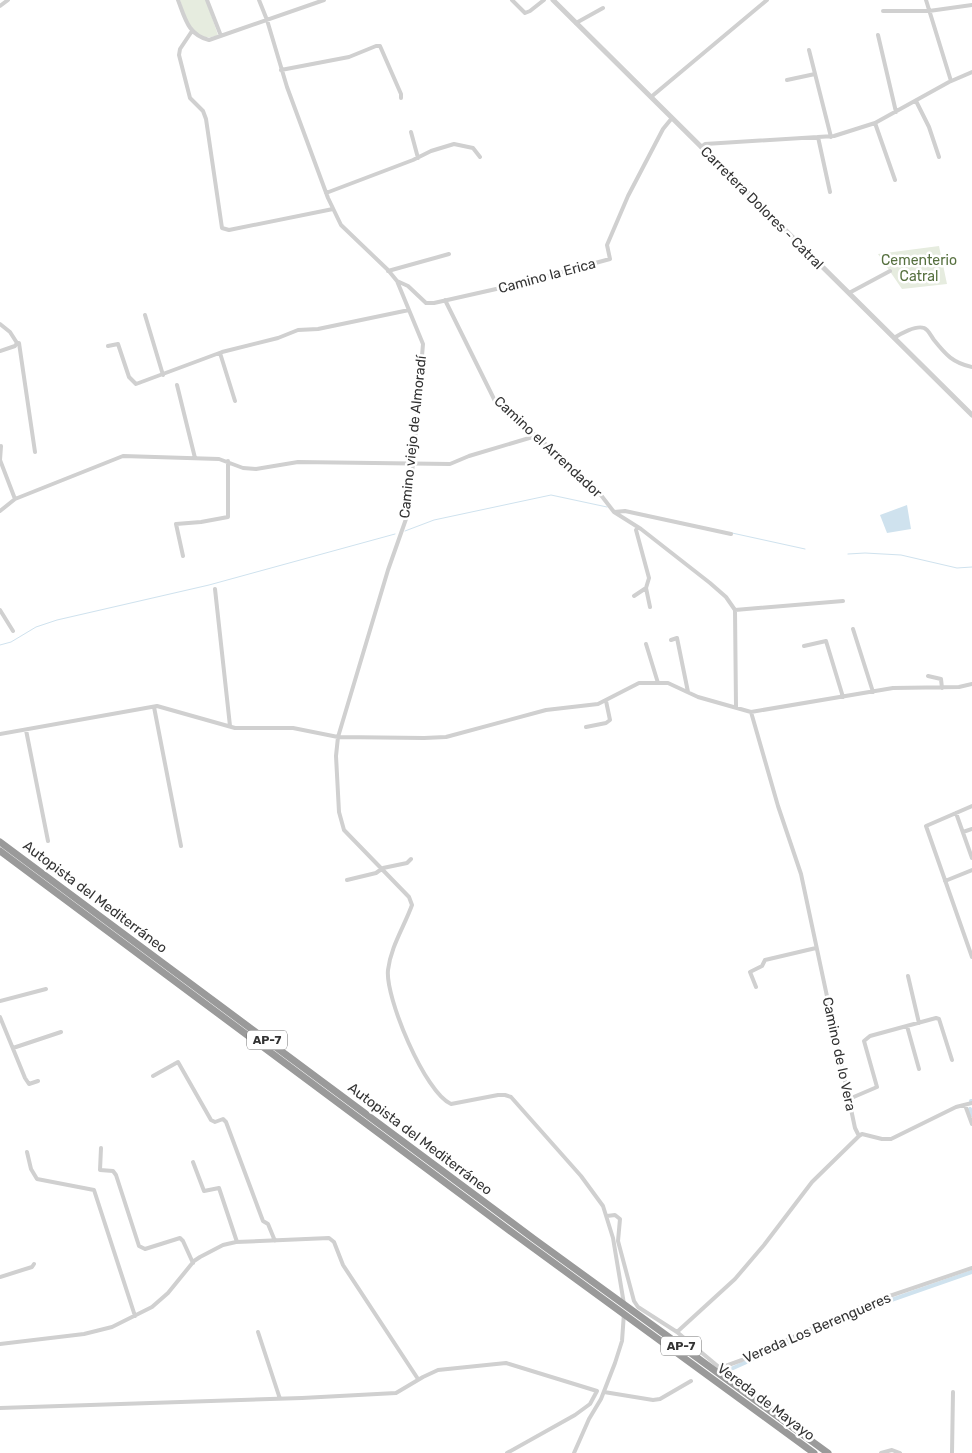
<svg xmlns="http://www.w3.org/2000/svg" width="972" height="1453" font-family="Rubik,sans-serif">
<rect width="100%" height="100%" fill="#fff"/>
<!-- green -->
<path fill="#e6ecdf" d="M 180,0 L 206,0 L 218,35 C 192,45 187,20 180,0 Z
M 939,246 L 947,284 L 902,289 L 878,254 Z"/>
<!-- water -->
<path fill="#cfe2ee" d="M 907,505 L 911,529 L 887,533 L 880,515 Z"/>
<g fill="none" stroke-linecap="round" stroke-linejoin="round">
<!-- stream -->
<path stroke="#cfe2ee" stroke-width="1" d="M 405,531 L 434,520 L 551,495 L 607,507
M 732,533 L 805,549
M 848,554 L 865,553 L 901,555 L 957,568 L 972,567
M 0,645 L 11,642 L 36,627 L 57,620 L 209,585 L 395,534"/>
<!-- canal -->
<path stroke="#cfe2ee" stroke-width="4" d="M 971,1101 L 972,1101
M 970,1109 L 972,1115
M 731,1369 L 854,1313 L 972,1272"/>
<!-- minor -->
<path stroke="#d0d0d0" stroke-width="4" d="M 178,0 C 185,18 188,35 209,40 L 324,0
M 207,0 L 221,36
M 259,0 L 267,20 L 287,87 L 328,198 L 341,225 L 388,270 L 397,281 L 423,344 L 413,464 L 406,519 L 388,570 L 338,737 L 336,756 L 339,812 L 344,830 L 409,897 L 412,905 C 404,927 391,946 388,970 C 385,997 425,1093 451,1104 L 498,1095 L 505,1095 L 511,1097 L 581,1176 L 603,1206 L 613,1238 L 624,1304
M 512,0 L 525,13 L 530,11 L 544,0
M 926,0 L 951,81
M 0,6 L 8,0
M 883,11 L 929,11 L 972,5
M 576,23 L 603,8
M 192,31 L 180,49 L 179,55 L 190,98 L 203,111 L 206,119 L 222,228 L 229,230 L 333,209
M 878,35 L 896,112
M 809,50 L 831,137
M 281,70 L 349,57 L 376,46 L 380,46 L 401,94 L 401,98
M 787,80 L 815,74
M 651,97 L 767,0
M 916,101 L 929,127 L 939,157
M 875,123 L 895,180
M 411,132 L 418,158
M 818,137 L 830,192
M 701,147 L 705,144 L 834,136 L 875,123 L 949,82 L 972,72
M 326,193 L 413,160 L 431,151 L 454,144 L 473,148 L 480,157
M 388,271 L 449,254
M 397,281 L 408,286 L 426,303 L 434,303 L 514,285 L 610,259 L 607,245 L 628,196 L 663,129 L 672,118
M 849,293 L 890,271
M 445,300 L 495,401 L 575,469 L 597,490 L 614,512 L 641,529 L 710,583 L 726,597 L 735,610 L 736,707
M 145,315 L 163,375
M 0,324 L 10,332 L 17,343 L 15,346 L 0,351
M 894,338 C 900,334 916,325 924,328 C 928,329 931,336 934,340 C 946,355 953,363 972,367
M 17,343 L 19,343 L 35,452
M 108,346 L 118,344 L 129,377 L 136,384 L 222,352 L 278,338 L 298,330 L 318,329 L 409,310
M 220,353 L 235,401
M 177,385 L 195,458
M 1,446 L 0,460 L 15,499
M 0,511 L 15,499 L 123,456 L 219,459 L 243,468 L 256,469 L 298,462 L 450,464 L 469,456 L 536,436
M 614,512 L 625,511 L 731,534
M 638,527 L 636,530 L 649,578 L 646,588 L 650,607
M 183,556 L 176,524 L 201,522 L 228,517 L 228,461
M 215,589 L 230,726
M 634,596 L 646,588
M 0,610 L 13,631
M 735,610 L 843,601
M 853,629 L 873,692
M 671,640 L 677,638 L 688,692
M 646,644 L 658,683
M 804,646 L 826,641 L 843,697
M 928,676 L 941,679 L 942,688
M 154,707 L 181,846
M 751,712 L 778,806 L 801,874 L 855,1128 L 859,1136
M 586,727 L 606,723 L 610,720 L 606,701
M 26,730 L 48,841
M 0,734 L 157,706 L 235,728 L 293,728 L 338,737 L 424,738 L 446,737 L 546,710 L 598,704 L 639,683 L 668,683 L 698,697 L 751,712 L 893,688 L 959,687 L 972,684
M 972,806 L 926,826 L 972,957
M 956,813 L 972,858
M 963,832 L 972,829
M 347,880 L 376,873 L 383,868 L 407,863 L 411,859
M 945,881 L 972,870
M 908,976 L 919,1023
M 756,987 L 750,972 L 762,966 L 765,960 L 816,948
M 0,1001 L 46,989
M 0,1017 L 25,1078 L 29,1084 L 38,1081
M 907,1026 L 919,1069
M 13,1048 L 61,1032
M 153,1076 L 178,1062 L 211,1120 L 215,1122 L 223,1119 L 226,1122 L 263,1221 L 268,1224 L 275,1241
M 849,1099 L 877,1087 L 864,1041 L 870,1036 L 936,1018 L 939,1019 L 952,1060
M 965,1105 L 972,1124
M 859,1136 L 862,1134 L 882,1139 L 891,1139 L 956,1107 L 972,1103
M 101,1148 L 100,1170 L 113,1171 L 116,1175 L 139,1246 L 145,1249 L 180,1238 L 183,1241 L 193,1263
M 27,1152 L 31,1169 L 37,1179 L 94,1190 L 135,1316
M 193,1162 L 204,1191 L 219,1188 L 237,1242
M 607,1216 L 615,1215 L 620,1219 L 618,1241 L 634,1301 L 638,1307 L 677,1332 L 720,1368 L 787,1419
M 0,1277 L 32,1267 L 34,1264
M 258,1332 L 280,1399
M 677,1332 L 735,1279 L 764,1245 L 812,1182 L 859,1136
M 0,1344 L 84,1334 L 112,1327 L 152,1307 L 168,1293 L 194,1261 L 200,1257 L 223,1245 L 236,1242 L 329,1238 L 334,1242 L 343,1265 L 418,1379
M 720,1368 L 742,1360 L 869,1303 L 972,1268
M 604,1392 L 653,1400 L 660,1399 L 691,1381
M 0,1408 L 302,1398 L 396,1393 L 423,1377 L 438,1370 L 506,1363 L 597,1391 L 590,1404 L 575,1415 L 507,1453
M 574,1453 L 589,1419 L 601,1399 L 615,1363 L 622,1341 L 624,1313
M 881,1453 L 892,1450 L 900,1453
M 952,1453 L 953,1392"/>
<!-- tertiary -->
<path stroke="#d0d0d0" stroke-width="5" d="M 553,0 L 972,415"/>
<!-- motorway -->
<path stroke="#9a9a9a" stroke-width="7" d="M 0,842 L 534,1239 L 828,1453
M 0,851 L 517,1236 L 814,1453"/>
</g>
<g text-anchor="middle" dominant-baseline="central" stroke-width="5" stroke-linejoin="round" paint-order="stroke">
<!-- shield labels -->
<g fill="#fff" stroke="#707070" stroke-width="1">
<rect x="247" y="1030.5" width="40" height="19" rx="4"/>
<rect x="661" y="1336.5" width="40" height="19" rx="4"/>
</g>
<g font-size="12" font-weight="bold" fill="#333">
<text x="267" y="1040">AP-7</text>
<text x="681" y="1346">AP-7</text>
</g>
<!-- street labels -->
<g font-size="14" fill="#333" stroke="#fff">
<text transform="translate(762 208) rotate(45)">Carretera Dolores - Catral</text>
<text transform="translate(547 276) rotate(-15)">Camino la Erica</text>
<text transform="translate(413 437) rotate(-84)">Camino viejo de Almoradí</text>
<text transform="translate(548 447) rotate(43)">Camino el Arrendador</text>
<text transform="translate(95 897) rotate(37)">Autopista del Mediterráneo</text>
<text transform="translate(839 1054) rotate(78)">Camino de lo Vera</text>
<text transform="translate(420 1139) rotate(37)">Autopista del Mediterráneo</text>
<text transform="translate(817 1328) rotate(-23)">Vereda Los Berengueres</text>
<text transform="translate(766 1402) rotate(37)">Vereda de Mayayo</text>
</g>
<!-- park labels -->
<g font-size="14" fill="#56703f" stroke="#fff">
<text x="919" y="260">Cementerio<tspan x="919" dy="16">Catral</tspan></text>
</g>
</g>
</svg>
